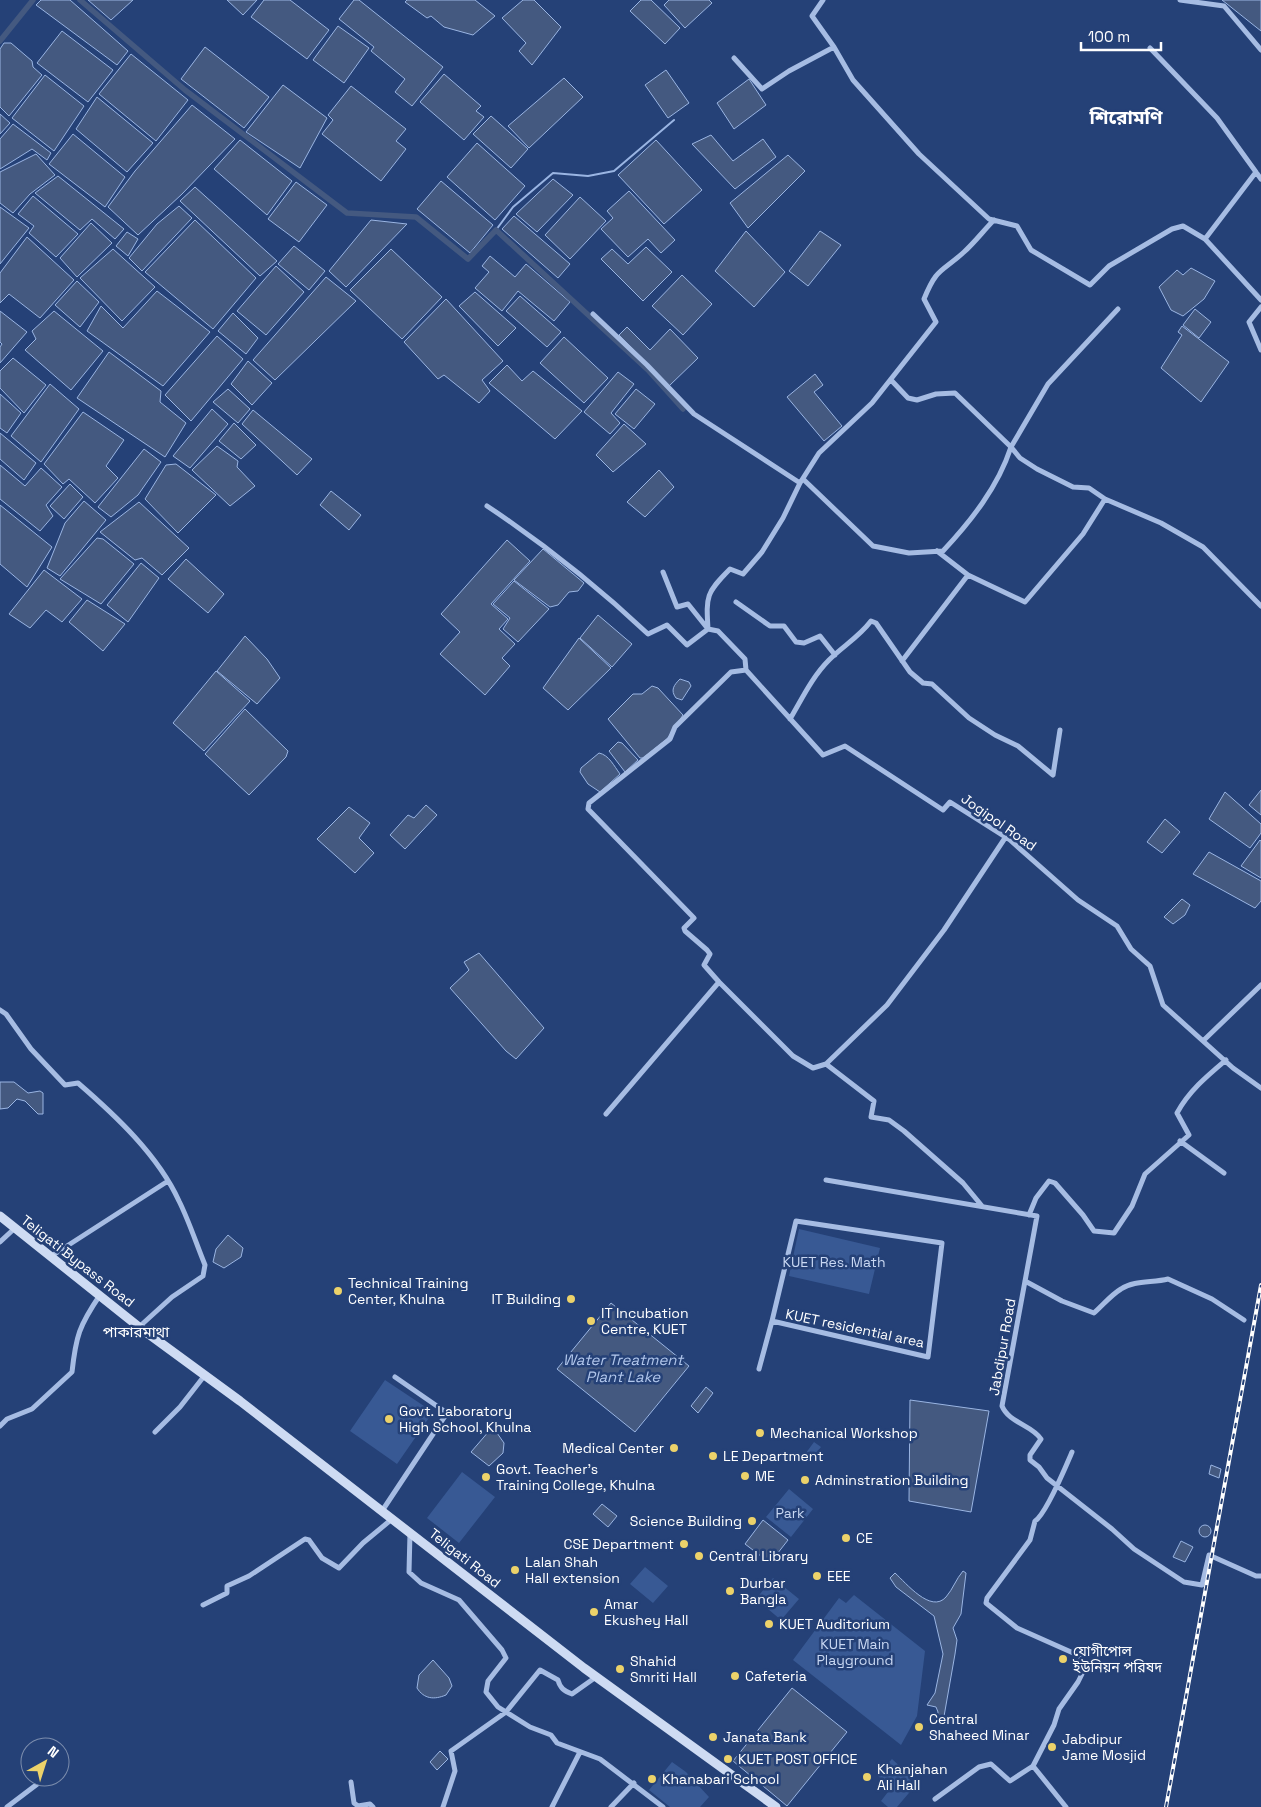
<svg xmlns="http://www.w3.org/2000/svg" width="1261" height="1807" font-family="'Space Grotesk','Noto Sans Bengali',sans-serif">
<rect width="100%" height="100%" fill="#254177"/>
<!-- green -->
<path fill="#385994" d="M 799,1229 L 880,1248 L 869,1294 L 789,1276 Z
M 385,1380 L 433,1412 L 397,1464 L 350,1431 Z
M 814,1442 L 821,1447 L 809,1462 L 803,1457 Z
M 462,1472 L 495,1497 L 459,1543 L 427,1518 Z
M 789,1489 L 813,1509 L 791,1537 L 766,1517 Z
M 645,1567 L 668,1586 L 653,1603 L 630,1584 Z
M 773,1578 L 799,1599 L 781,1620 L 756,1599 Z
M 854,1595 L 925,1651 L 917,1716 L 901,1745 L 793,1660 L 839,1598 L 846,1603 Z
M 892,1759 L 905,1771 L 914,1787 L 897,1807 L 888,1807 L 881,1801 L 891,1788 L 877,1775 Z
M 672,1762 L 686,1772 L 709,1797 L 700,1807 L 670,1807 L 649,1790 Z"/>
<!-- water -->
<path fill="#445980" stroke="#9ab5e3" d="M 41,0 L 70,0 L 128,51 L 117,65 L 36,5 Z
M 88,0 L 133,0 L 111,20 Z
M 227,0 L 257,0 L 243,15 Z
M 264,0 L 290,0 L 329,30 L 307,59 L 251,17 Z
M 354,0 L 359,0 L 443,67 L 412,106 L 395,92 L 405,79 L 371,51 L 374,47 L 339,19 Z
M 407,0 L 475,0 L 495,16 L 473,35 L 444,27 L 431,16 L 427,18 L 405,2 Z
M 523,0 L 534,0 L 561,27 L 532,65 L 519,51 L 526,43 L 502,18 Z
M 641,0 L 651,0 L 680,28 L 665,44 L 630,11 Z
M 669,0 L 709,0 L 712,3 L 685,28 L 664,5 Z
M 1222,0 L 1261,0 L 1261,31 Z
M 338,26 L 369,48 L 344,83 L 313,60 Z
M 62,31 L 113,70 L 88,102 L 37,63 Z
M 4,43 L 11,43 L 32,61 L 33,67 L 42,75 L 9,116 L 0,107 L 0,49 Z
M 205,47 L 269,97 L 244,128 L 181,79 Z
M 131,54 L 188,100 L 156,141 L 99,94 Z
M 666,70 L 689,103 L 668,118 L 645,85 Z
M 444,74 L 481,106 L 476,111 L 484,117 L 464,140 L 420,102 Z
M 45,75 L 84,106 L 54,151 L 12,118 Z
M 564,78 L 583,97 L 529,148 L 508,126 Z
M 749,79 L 766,105 L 734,129 L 717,103 Z
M 283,85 L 327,118 L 300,168 L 246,132 Z
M 351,86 L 406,129 L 396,141 L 406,149 L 381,181 L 322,134 L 333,120 L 328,115 Z
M 97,97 L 153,143 L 127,172 L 76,129 Z
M 192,105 L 235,139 L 182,194 L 138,235 L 108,207 L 135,171 Z
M 0,114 L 10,123 L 0,134 Z
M 491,116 L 528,149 L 511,168 L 473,134 Z
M 13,124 L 51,153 L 47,160 L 32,149 L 0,169 L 0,139 Z
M 73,134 L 125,177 L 105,207 L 49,164 Z
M 711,135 L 733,161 L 763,139 L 776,157 L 735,189 L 692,144 Z
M 240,140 L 292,181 L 267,215 L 214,169 Z
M 656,140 L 702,190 L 664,224 L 618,175 Z
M 477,143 L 525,186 L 495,220 L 447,177 Z
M 36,154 L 55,175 L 30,194 L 13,213 L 0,203 L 0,172 Z
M 788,155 L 805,171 L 748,228 L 730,203 Z
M 58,176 L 124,229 L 115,239 L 92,219 L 80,230 L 35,193 Z
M 553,179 L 573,195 L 537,232 L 516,214 Z
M 441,181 L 493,225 L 470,253 L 417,209 Z
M 296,182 L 327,205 L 299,242 L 268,219 Z
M 195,187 L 277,261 L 260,276 L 180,201 Z
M 629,191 L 675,240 L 661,253 L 648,239 L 628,257 L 601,229 L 613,218 L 607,211 Z
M 33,196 L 78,234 L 56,257 L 29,233 L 34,226 L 18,214 Z
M 580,197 L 606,221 L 570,259 L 545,235 Z
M 179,206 L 192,218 L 142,271 L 129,258 L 157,224 Z
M 0,207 L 29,228 L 0,264 Z
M 514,216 L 570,264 L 558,278 L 502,229 Z
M 195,220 L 256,278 L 213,329 L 145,272 Z
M 371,220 L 407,224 L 346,287 L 329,271 Z
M 91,223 L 112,243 L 77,277 L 60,258 Z
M 746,231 L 785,272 L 754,307 L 715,271 Z
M 820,231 L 841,245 L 808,286 L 789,271 Z
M 127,232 L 138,239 L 128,256 L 116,246 Z
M 27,237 L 74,280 L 40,318 L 9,294 L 0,303 L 0,273 Z
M 294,246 L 325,271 L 309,290 L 278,264 Z
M 646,247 L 672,272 L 643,301 L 601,259 L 612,249 L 628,264 Z
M 113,249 L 155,287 L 122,321 L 80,278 Z
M 391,249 L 442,297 L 402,339 L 350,290 Z
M 490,256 L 515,277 L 526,264 L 570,302 L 554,321 L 518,291 L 502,311 L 475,288 L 489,272 L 482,266 Z
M 276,266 L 304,292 L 266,335 L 237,311 Z
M 1191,268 L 1215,281 L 1204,299 L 1183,316 L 1171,310 L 1159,287 L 1177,270 L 1183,275 Z
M 682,275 L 712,304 L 683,335 L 652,306 Z
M 326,277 L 356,301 L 275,380 L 253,360 Z
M 77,281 L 99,302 L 80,327 L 55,305 Z
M 157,291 L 210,332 L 163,386 L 87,331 L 101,306 L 123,328 Z
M 475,292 L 516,328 L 498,346 L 459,306 Z
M 520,296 L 561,332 L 547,347 L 506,311 Z
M 446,299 L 503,361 L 482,380 L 490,391 L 479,403 L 444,375 L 438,379 L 404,342 Z
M 1195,309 L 1211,322 L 1199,338 L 1183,325 Z
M 0,311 L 27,332 L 0,363 L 0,347 L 2,344 L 0,342 Z
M 54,311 L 103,351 L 71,390 L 25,350 L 36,339 L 32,331 Z
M 233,313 L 258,338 L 246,354 L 218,331 Z
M 1182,326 L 1229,362 L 1201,402 L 1161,368 L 1182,335 L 1178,332 Z
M 627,327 L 650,350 L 670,329 L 698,358 L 669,386 L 619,335 Z
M 217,336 L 243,359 L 191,421 L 165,395 Z
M 564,337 L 608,378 L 584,403 L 540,363 Z
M 109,352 L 161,391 L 160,402 L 186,423 L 165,457 L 77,398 Z
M 13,358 L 46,385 L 24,413 L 0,388 L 0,371 Z
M 248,361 L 272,383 L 252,405 L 231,384 Z
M 507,365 L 522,381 L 533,371 L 582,411 L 555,439 L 489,383 Z
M 618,372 L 634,384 L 611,413 L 620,423 L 610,434 L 584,412 Z
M 815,374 L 823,385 L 814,392 L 842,426 L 824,441 L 787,397 Z
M 50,384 L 79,409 L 41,462 L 11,436 Z
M 228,389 L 250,409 L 238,423 L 213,402 Z
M 636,389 L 655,404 L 634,429 L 615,414 Z
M 0,394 L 21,413 L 7,433 L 0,428 Z
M 212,409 L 228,424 L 190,468 L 173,456 Z
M 253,410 L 312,459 L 297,475 L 242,424 Z
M 83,412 L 124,440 L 106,466 L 118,478 L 95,503 L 69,479 L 63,484 L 44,464 Z
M 234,423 L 256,445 L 241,459 L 219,441 Z
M 624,424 L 646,444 L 613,472 L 596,455 Z
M 0,433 L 36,463 L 24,480 L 0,459 Z
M 217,446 L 238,461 L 237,467 L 255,486 L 230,506 L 192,470 Z
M 144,449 L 161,462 L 138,495 L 111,517 L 98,507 Z
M 176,464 L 216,495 L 178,533 L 145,499 L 166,465 Z
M 0,465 L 25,486 L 41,468 L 62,487 L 46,505 L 53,516 L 40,531 L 0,499 Z
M 659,470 L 674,487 L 645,517 L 627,502 Z
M 70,484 L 83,497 L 64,519 L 50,506 Z
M 331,491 L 361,515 L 349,530 L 320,505 Z
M 84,501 L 106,520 L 60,576 L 47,568 L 65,523 Z
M 139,502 L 189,548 L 162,575 L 142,558 L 135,560 L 100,532 Z
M 0,505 L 52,547 L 27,587 L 0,564 Z
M 97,538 L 103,539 L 134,564 L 101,604 L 60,579 Z
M 507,540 L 530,561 L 491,604 L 508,619 L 499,629 L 515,644 L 502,658 L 510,666 L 485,695 L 440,654 L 460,632 L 441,614 Z
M 543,549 L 584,583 L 578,591 L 569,592 L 558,605 L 550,607 L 514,580 Z
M 186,559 L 224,594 L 208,613 L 168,579 Z
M 141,563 L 159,578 L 128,622 L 107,605 Z
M 44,570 L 82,599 L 62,622 L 46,610 L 30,628 L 9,614 Z
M 514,581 L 549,609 L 518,642 L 503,629 L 510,618 L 493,604 Z
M 87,600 L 125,624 L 103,651 L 69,622 Z
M 598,615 L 632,644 L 612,667 L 580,638 Z
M 245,636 L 267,659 L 280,678 L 257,704 L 217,671 Z
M 579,638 L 611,668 L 568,710 L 543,688 Z
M 216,671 L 250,701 L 204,751 L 173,723 Z
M 680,679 L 689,682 L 691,686 L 682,700 L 676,698 C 670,690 674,685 680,679 Z
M 652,686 L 658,688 L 683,715 L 667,739 L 643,758 L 640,758 L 608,719 L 633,694 L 642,694 Z
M 245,709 L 288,751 L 286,757 L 249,795 L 205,754 Z
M 618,742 L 622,743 L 638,760 L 625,772 L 609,751 Z
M 599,753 C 609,755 614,766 620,774 L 600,792 L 588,784 L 580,772 L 581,768 Z
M 1261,790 L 1261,815 L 1249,805 Z
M 1225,792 L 1261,824 L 1261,833 L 1250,848 L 1209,819 Z
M 426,805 L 437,815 L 405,849 L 390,835 L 408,815 L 414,818 Z
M 349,807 L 370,823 L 359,838 L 374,853 L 355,873 L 317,839 Z
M 1165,819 L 1180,832 L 1162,853 L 1147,842 Z
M 1260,840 L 1261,841 L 1261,878 L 1241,866 Z
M 1209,852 L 1261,881 L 1261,901 L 1255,908 L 1193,874 Z
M 1182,899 L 1190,905 L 1185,915 L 1173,924 L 1164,917 Z
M 479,953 L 544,1028 L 516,1059 L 506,1051 L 450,988 L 469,970 L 464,962 Z
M 0,1082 L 14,1082 L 28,1093 L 40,1091 L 43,1093 L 43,1114 L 38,1114 L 25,1101 L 17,1099 L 8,1108 L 0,1109 Z
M 228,1235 L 243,1248 L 241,1257 L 224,1268 L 213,1262 L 216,1249 Z
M 611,1303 L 689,1366 L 635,1432 L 557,1369 Z
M 706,1387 L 713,1393 L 698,1413 L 691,1406 Z
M 910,1400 L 989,1411 L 971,1512 L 909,1501 Z
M 490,1430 L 497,1433 L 504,1443 L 503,1453 L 489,1466 L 471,1452 Z
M 1211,1465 L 1221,1469 L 1219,1478 L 1209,1474 Z
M 602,1504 L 617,1516 L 608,1527 L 593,1514 Z
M 763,1520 L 788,1540 L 770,1563 L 745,1544 Z
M1199 1531a6 6 0 1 1 12 0a6 6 0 1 1-12 0Z
M 1181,1541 L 1193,1547 L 1185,1562 L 1173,1557 Z
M 963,1571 L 966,1573 L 961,1614 L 953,1628 L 957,1640 L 955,1654 L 943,1722 L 940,1725 L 936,1723 L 938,1712 L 936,1707 L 927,1705 L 935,1693 L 943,1654 L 934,1616 L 896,1587 L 890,1578 L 895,1573 C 906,1583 931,1614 946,1597 C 953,1589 956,1579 963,1571 Z
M 433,1660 L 449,1678 L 452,1686 L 446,1695 C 434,1700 424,1699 417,1688 L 419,1675 Z
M 792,1688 L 847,1732 L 787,1806 L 733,1761 Z
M 440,1751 L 448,1759 L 437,1770 L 430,1762 Z"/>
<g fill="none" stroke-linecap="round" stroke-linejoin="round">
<!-- stream -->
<path stroke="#9ab5e3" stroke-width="2" d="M 496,230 L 513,207 L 553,173 L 588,176 L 614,171 L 674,120"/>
<!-- canal -->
<path stroke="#445980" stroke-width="5.5" d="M 80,0 L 185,90 L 347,213 L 416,217 L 468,259 L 496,230 L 648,370 L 683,409
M 0,41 L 33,0"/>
<!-- minor -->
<path stroke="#a6bce3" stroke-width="5" d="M 823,0 L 812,16 L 834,47 L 853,80 L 919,154 L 989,219 L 1017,226 L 1031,250 L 1090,285 L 1109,266 L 1172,229 L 1183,226 L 1205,239
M 1180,0 L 1224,6 L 1261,50
M 1150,48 L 1217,118 L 1261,179
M 734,58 L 762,89 L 789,71 L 834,47
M 1256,172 L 1205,239 L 1261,300
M 994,220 C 984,230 975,242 964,252 C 941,273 937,267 924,299 L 936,322 L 872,403 L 819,453 L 800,483 L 783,518 L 762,552 L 743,574 L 730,569 C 706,593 706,596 708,629 L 718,631 L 745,659 L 746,670 L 823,755 L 845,746 L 943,810 L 950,802 L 1010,840 L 1078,900 L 1117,926 L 1131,949 L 1150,966 L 1163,1005 L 1233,1068 L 1261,1088
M 1261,307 L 1249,322 L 1261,350
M 1118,309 L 1048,384 L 1011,447 L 1020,458 L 1037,469 L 1073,487 L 1089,488 L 1105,499 L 1161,523 L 1203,547 L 1261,606
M 593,314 L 647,365 L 694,414 L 800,483
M 803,479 L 873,546 L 909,553 L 943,551 C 971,521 998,487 1011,447 L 955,393 L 936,394 L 917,400 L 908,398 L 891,380
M 487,506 C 544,544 598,587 648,634 L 667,625 L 687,645 L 708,629 L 688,604 L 677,607 L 663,572
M 968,575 L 1025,602 L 1083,534 L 1105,499
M 736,602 L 770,626 L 784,626 L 796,642 L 804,643 L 820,636 L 835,655
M 902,661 L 968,575 L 937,551
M 790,719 C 802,699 812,677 829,660 C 843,646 859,637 871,621 L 876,623 L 910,672 L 923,683 L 932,684 L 969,718 L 995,735 L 1018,746 L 1053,775 L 1060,730
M 719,982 L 793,1056 L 813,1068 L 826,1064
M 0,1010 L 6,1014 L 31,1049 L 65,1085 L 78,1083 C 115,1115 158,1155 179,1201 C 189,1221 196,1243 205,1265 L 203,1276 L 172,1297 L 139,1327
M 1204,1040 L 1261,985
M 606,1114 L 719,982 L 704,965 L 710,954 L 707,950 L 685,931 L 684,928 L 694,918 L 588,809 L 589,803 L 670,739 L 675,727 L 731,672 L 746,670
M 1180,1141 L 1224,1173
M 826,1180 L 1037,1216 L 1002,1406 C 1009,1423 1032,1425 1041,1439 L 1030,1455 L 1030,1460 L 1039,1467 L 1047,1478 L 1112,1529 L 1134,1549 L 1184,1582 L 1202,1585 L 1209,1555 L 1256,1576 L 1261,1576
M 982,1206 L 963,1183 L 904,1131 L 889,1120 L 871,1117 L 874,1101 L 826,1064 L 887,1005 L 944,930 L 1005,838
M 1029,1215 L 1036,1198 L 1049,1181 L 1055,1183 L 1083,1215 L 1094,1231 L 1114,1233 L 1132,1206 L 1145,1174 L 1189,1135 L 1177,1113 C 1189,1091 1207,1076 1226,1060
M 796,1221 L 942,1243 L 928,1357 L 772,1321 Z
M 0,1242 L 15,1228
M 53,1255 L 168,1181
M 1025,1281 L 1062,1301 L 1094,1313 C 1103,1305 1111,1295 1121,1289 C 1134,1280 1153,1283 1168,1279 L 1212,1299 L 1244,1320
M 759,1369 L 772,1321
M 0,1426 L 7,1419 L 32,1409 L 72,1372 C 76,1336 79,1326 100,1295
M 155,1432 L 180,1407 L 205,1375
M 382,1511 L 447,1413 L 395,1377
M 410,1533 L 409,1572 L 421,1583 L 459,1600 L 502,1650 L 506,1658 L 488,1681 L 486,1692 L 498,1707 L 530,1727 L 551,1735 L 557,1743 L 600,1759 L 663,1807
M 203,1605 L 227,1593 L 227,1586 L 249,1576 L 305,1539 L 309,1540 L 322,1558 L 339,1568 L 363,1543 L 392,1519
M 351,1782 L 354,1803 L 358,1806 L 370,1804 L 373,1807
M 935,1799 L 979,1767 L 991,1764 L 1010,1781 L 1033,1766
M 7,1807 L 44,1779
M 443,1807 L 455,1771 L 451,1751 L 506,1712 L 540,1670 L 558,1680 C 560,1688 564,1691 572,1694 L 596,1677
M 552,1807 L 580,1752
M 611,1807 L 634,1783
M 1066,1807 L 1033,1766 L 1054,1725 L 1059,1709 L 1078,1682 L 1086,1666 L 1080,1656 L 1017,1628 L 986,1603 L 987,1598 L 1030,1540 L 1035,1521 C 1046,1514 1066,1466 1072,1452"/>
<!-- secondary -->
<path stroke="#cedbf3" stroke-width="9" d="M 0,1216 L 139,1327 L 240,1401 L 584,1668 L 776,1807"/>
<defs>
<path id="rail" d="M 1166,1807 L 1261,1285"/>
</defs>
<!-- rail casing -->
<use href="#rail" stroke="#fff" stroke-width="4"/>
<!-- rail -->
<use href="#rail" stroke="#254177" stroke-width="2" stroke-dasharray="5.5" stroke-linecap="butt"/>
</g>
<!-- markers -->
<g fill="#ecd26a" stroke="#254177" stroke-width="2">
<circle cx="338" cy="1291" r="5"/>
<circle cx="571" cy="1299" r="5"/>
<circle cx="591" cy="1321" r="5"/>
<circle cx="389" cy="1419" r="5"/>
<circle cx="760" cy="1433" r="5"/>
<circle cx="674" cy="1448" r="5"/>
<circle cx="713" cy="1456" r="5"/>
<circle cx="745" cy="1476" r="5"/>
<circle cx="486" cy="1477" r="5"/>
<circle cx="805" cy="1480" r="5"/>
<circle cx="752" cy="1521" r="5"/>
<circle cx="846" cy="1538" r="5"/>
<circle cx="684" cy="1544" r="5"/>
<circle cx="699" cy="1556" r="5"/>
<circle cx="515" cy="1570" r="5"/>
<circle cx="817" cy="1576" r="5"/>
<circle cx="730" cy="1591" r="5"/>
<circle cx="594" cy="1612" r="5"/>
<circle cx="769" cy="1624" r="5"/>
<circle cx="1063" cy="1659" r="5"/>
<circle cx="620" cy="1669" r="5"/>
<circle cx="735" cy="1676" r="5"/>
<circle cx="919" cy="1727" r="5"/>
<circle cx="713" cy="1737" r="5"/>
<circle cx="1052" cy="1747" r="5"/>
<circle cx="728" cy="1759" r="5"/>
<circle cx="867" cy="1777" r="5"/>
<circle cx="652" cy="1779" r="5"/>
</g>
<g text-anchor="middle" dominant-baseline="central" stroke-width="5" stroke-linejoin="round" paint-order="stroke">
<!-- street labels -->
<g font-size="14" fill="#fff" stroke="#254177">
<text transform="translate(999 822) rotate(35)">Jogipol Road</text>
<text transform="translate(78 1261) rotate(38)">Teligati Bypass Road</text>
<text transform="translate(855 1328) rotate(12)">KUET residential area</text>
<text transform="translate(1002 1347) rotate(-80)">Jabdipur Road</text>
<text transform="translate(465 1558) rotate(38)">Teligati Road</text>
</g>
<!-- park labels -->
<g font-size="14" fill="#c8d7f2" stroke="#254177">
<text x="834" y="1262">KUET Res. Math</text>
<text x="790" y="1513">Park</text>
<text x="855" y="1644">KUET Main<tspan x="855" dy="16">Playground</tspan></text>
</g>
<!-- poi labels -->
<g font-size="14" fill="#fff" stroke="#254177" text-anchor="start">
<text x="348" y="1283">Technical Training<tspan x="348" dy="16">Center, Khulna</tspan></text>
<text x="561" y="1299" text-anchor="end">IT Building</text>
<text x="601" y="1313">IT Incubation<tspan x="601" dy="16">Centre, KUET</tspan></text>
<text x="399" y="1411">Govt. Laboratory<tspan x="399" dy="16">High School, Khulna</tspan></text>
<text x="770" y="1433">Mechanical Workshop</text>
<text x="664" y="1448" text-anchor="end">Medical Center</text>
<text x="723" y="1456">LE Department</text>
<text x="496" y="1469">Govt. Teacher's<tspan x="496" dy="16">Training College, Khulna</tspan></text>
<text x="755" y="1476">ME</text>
<text x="815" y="1480">Adminstration Building</text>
<text x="742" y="1521" text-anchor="end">Science Building</text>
<text x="856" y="1538">CE</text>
<text x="674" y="1544" text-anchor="end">CSE Department</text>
<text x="709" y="1556">Central Library</text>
<text x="525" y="1562">Lalan Shah<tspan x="525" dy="16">Hall extension</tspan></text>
<text x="827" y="1576">EEE</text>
<text x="740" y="1583">Durbar<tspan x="740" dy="16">Bangla</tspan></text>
<text x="604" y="1604">Amar<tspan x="604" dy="16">Ekushey Hall</tspan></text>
<text x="779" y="1624">KUET Auditorium</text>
<text x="1073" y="1651">যোগীপোল<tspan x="1073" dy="16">ইউনিয়ন পরিষদ</tspan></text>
<text x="630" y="1661">Shahid<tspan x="630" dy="16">Smriti Hall</tspan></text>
<text x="745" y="1676">Cafeteria</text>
<text x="929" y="1719">Central<tspan x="929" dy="16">Shaheed Minar</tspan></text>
<text x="723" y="1737">Janata Bank</text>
<text x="1062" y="1739">Jabdipur<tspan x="1062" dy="16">Jame Mosjid</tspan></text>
<text x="738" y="1759">KUET POST OFFICE</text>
<text x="877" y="1769">Khanjahan<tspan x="877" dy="16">Ali Hall</tspan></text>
<text x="662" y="1779">Khanabari School</text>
</g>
<!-- neighbourhood labels -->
<g font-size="15" fill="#fff" stroke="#254177">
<text x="136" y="1331">পাকারমাথা</text>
</g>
<!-- water labels -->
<g font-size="15" font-style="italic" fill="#b1c6eb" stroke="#254177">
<text x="623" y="1359">Water Treatment<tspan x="623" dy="17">Plant Lake</tspan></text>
</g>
<!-- district labels -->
<g font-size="19" font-weight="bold" fill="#fff" stroke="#254177">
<text x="1126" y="117">শিরোমণি</text>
</g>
</g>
<!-- north arrow -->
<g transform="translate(45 1762) rotate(39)"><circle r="24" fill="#254177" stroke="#7c8dad"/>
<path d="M0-4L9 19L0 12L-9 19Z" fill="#ecd26a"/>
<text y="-8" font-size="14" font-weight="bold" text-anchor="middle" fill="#ffffff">N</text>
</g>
<!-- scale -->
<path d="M1081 42v8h80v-8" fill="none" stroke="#ffffff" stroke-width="2.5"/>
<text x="1088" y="42" font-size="15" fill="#ffffff" stroke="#254177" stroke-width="4" paint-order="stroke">100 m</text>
</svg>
